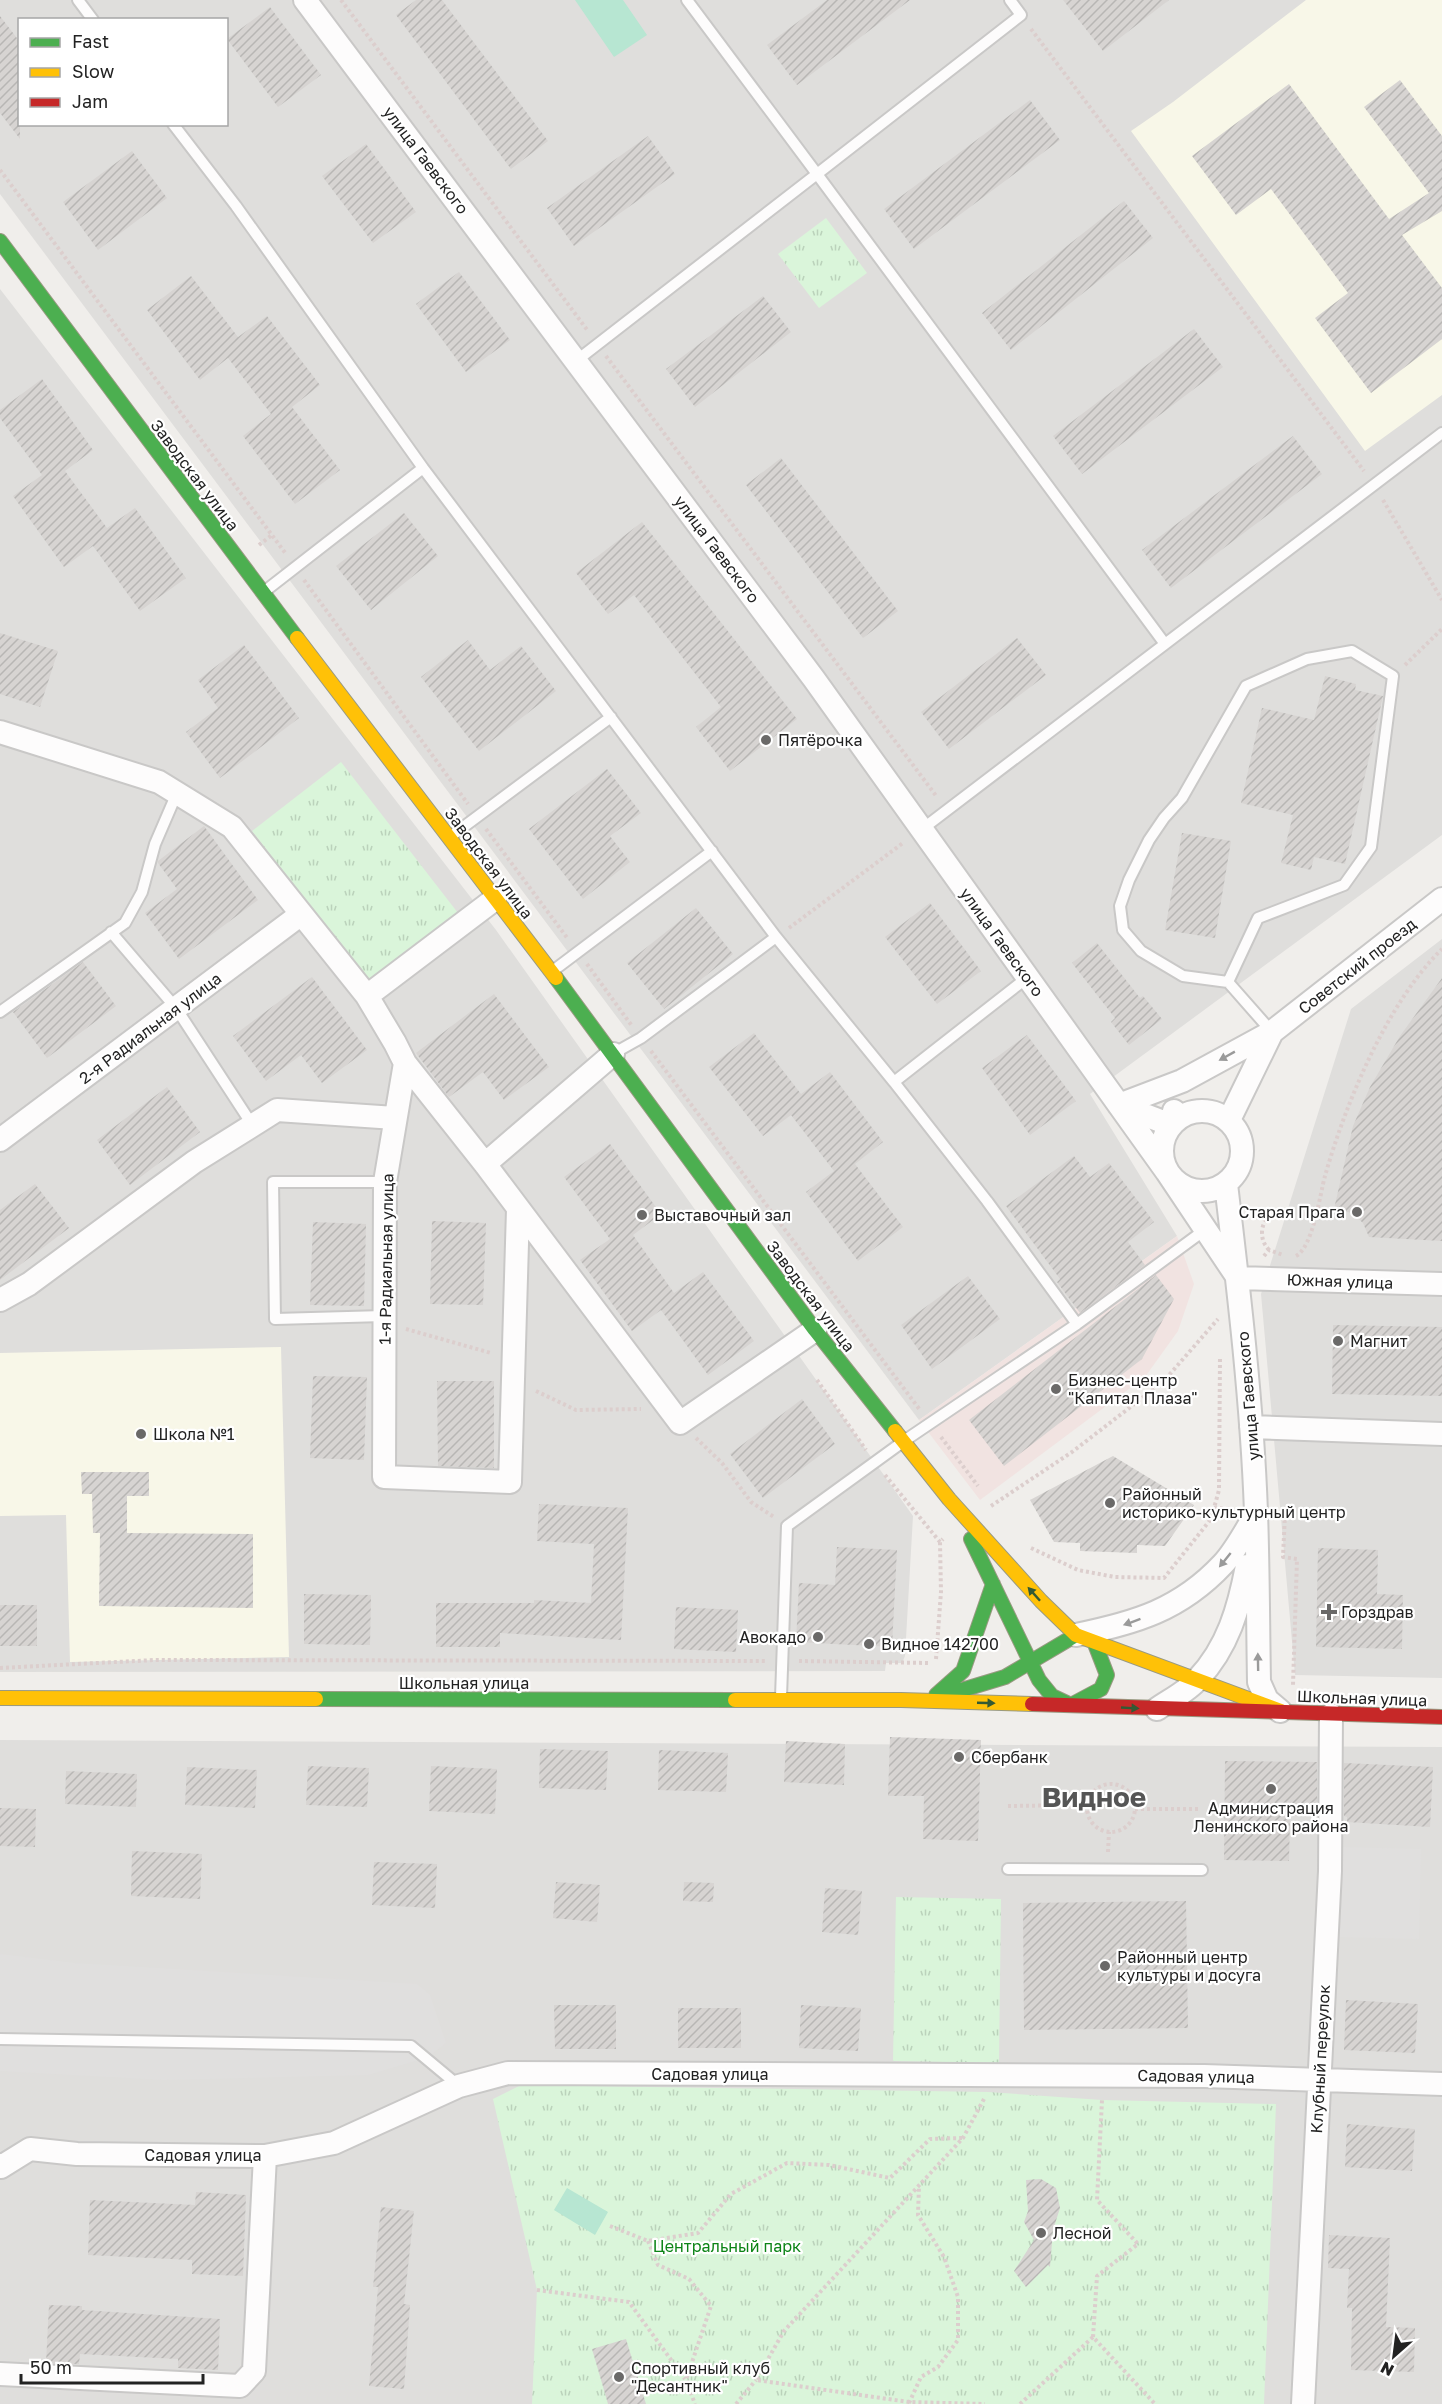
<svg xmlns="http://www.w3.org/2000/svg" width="1442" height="2404" font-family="'Golos Text',sans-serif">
<defs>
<pattern id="park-tufts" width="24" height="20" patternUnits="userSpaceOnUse" patternTransform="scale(1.5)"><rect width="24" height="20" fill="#daf5da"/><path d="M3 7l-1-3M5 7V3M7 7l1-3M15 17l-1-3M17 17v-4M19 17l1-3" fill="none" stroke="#bbd2bb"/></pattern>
<pattern id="building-hatch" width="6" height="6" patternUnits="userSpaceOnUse" patternTransform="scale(1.5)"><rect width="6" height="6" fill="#d7d4d2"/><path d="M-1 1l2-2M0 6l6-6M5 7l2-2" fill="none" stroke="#b8b6b4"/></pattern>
</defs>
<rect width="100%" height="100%" fill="#f0eeeb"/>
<!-- residential -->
<path fill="#dfdedc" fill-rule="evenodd" d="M 0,0 L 1442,0 L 1442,835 L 1090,1094 L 1177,1236 L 919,1420 L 0,194 ZM 20,20 L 226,20 L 226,124 L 20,124 Z
M 0,289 L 496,930 L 913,1516 L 905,1656 L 902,1663 L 886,1663 L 885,1671 L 0,1672 Z
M 1442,939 L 1442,1678 L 1295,1675 L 1261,1294 L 1351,1009 Z
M 0,1740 L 1442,1747 L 1442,2404 L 0,2404 Z"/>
<!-- commercial -->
<path fill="#f1e3e1" d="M 1177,1236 L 1194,1284 L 1178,1331 L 1145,1377 L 980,1500 L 919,1420 Z"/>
<!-- education -->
<path fill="#f8f7e8" d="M 1306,0 L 1442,0 L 1442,395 L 1365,451 L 1131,131 L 1173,102 Z
M 281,1347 L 289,1657 L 70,1662 L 66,1515 L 0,1516 L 0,1353 Z"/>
<!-- park -->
<path fill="url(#park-tufts)" d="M 826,218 L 867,273 L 819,308 L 778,254 Z
M 341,762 L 458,913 L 369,982 L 252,831 Z
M 896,1897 L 1001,1899 L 999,2063 L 893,2061 Z
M 521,2085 L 988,2092 L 1102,2100 L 1276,2104 L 1264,2404 L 532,2404 L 537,2290 L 493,2099 Z"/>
<!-- pitch -->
<path fill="#b7e6d2" d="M 575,0 L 623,0 L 647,35 L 614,57 Z
M 567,2188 L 608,2212 L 595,2235 L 554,2210 Z"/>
<!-- parking -->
<path fill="#e0dfde" d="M 1339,1847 L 1421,1849 L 1419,1939 L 1337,1937 Z
M 0,1954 L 75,1963 L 417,1984 L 430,1995 L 446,2043 L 428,2057 L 368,2075 L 165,2080 L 0,2071 Z"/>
<!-- building -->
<path fill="url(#building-hatch)" d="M 416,0 L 442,0 L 548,141 L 511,169 L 396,15 Z
M 827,0 L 910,0 L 797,85 L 767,45 Z
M 1063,0 L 1169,0 L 1103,51 Z
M 270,7 L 321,75 L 278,107 L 227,39 Z
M 0,16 L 20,42 L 20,139 L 0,113 Z
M 1400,80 L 1442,136 L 1442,211 L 1402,235 L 1442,288 L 1442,339 L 1371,393 L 1315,318 L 1348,293 L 1271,189 L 1236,215 L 1192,156 L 1289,84 L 1389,219 L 1429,193 L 1364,107 Z
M 1030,100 L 1060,140 L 914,249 L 884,209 Z
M 648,136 L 675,174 L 574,246 L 547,208 Z
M 366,144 L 416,212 L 373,243 L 322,176 Z
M 132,151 L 167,198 L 98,250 L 63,202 Z
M 1124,201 L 1153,238 L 1011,350 L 982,313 Z
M 459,272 L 510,340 L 466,372 L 416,304 Z
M 191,276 L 238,337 L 267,316 L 320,385 L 292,407 L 340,470 L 295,504 L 243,436 L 271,414 L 228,358 L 200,380 L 147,310 Z
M 763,296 L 791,332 L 695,407 L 666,369 Z
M 1194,329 L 1223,367 L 1082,474 L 1053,436 Z
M 42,379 L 93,450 L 65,471 L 107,528 L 135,508 L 186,578 L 140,611 L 93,546 L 64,567 L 13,496 L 42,475 L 0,418 L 0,410 Z
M 1293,436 L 1322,474 L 1171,588 L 1142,550 Z
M 781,458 L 898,611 L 863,638 L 746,485 Z
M 404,513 L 438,556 L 371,610 L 336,566 Z
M 642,522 L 797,719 L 730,771 L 696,727 L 721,707 L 634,595 L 608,614 L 576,573 Z
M 0,633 L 58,651 L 40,707 L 0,694 Z
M 1017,638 L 1046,675 L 949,749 L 921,712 Z
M 468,640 L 490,670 L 521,646 L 556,691 L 479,751 L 421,677 Z
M 244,645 L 299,718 L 220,778 L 186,732 L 218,708 L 198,680 Z
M 1325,676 L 1356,684 L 1355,690 L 1383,696 L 1345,864 L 1314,857 L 1311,870 L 1281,863 L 1293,815 L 1241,803 L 1262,708 L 1314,720 Z
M 607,769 L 641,813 L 610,836 L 630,862 L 583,899 L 529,829 Z
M 204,826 L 258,900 L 179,959 L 145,913 L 177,889 L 158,863 L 158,861 Z
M 1182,833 L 1231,841 L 1215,938 L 1165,930 Z
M 930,903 L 981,971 L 937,1004 L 885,937 Z
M 696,908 L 733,954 L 664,1009 L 627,963 Z
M 1097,943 L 1140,998 L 1143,996 L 1162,1019 L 1129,1045 L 1111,1022 L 1115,1018 L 1072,963 Z
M 83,962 L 116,1006 L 47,1058 L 13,1012 Z
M 312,977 L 367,1050 L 322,1083 L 301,1055 L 266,1081 L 233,1036 Z
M 1442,978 L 1442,1241 L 1369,1237 L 1363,1223 L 1352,1213 L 1334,1209 L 1353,1126 L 1370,1087 L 1400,1036 Z
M 494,994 L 549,1067 L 504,1100 L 483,1072 L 449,1097 L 416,1053 Z
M 754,1033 L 801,1094 L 830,1072 L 883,1142 L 855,1164 L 903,1227 L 858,1261 L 806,1192 L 834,1171 L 791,1115 L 763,1136 L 709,1067 Z
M 1027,1035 L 1076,1101 L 1030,1135 L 982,1068 Z
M 167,1087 L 200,1132 L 130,1185 L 97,1140 Z
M 610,1144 L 661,1214 L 633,1235 L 674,1293 L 703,1272 L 754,1341 L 708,1375 L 661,1310 L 632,1331 L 580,1260 L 610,1239 L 564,1177 Z
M 1074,1156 L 1090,1177 L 1109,1163 L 1154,1222 L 1128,1242 L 1145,1265 L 1080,1313 L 1057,1282 L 1060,1279 L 1006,1206 Z
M 35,1184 L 69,1228 L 0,1280 L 0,1210 Z
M 432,1221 L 486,1223 L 483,1305 L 430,1304 Z
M 313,1222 L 366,1224 L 364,1306 L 310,1305 Z
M 1156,1275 L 1174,1299 L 1142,1359 L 1004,1466 L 969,1420 Z
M 968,1276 L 1000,1319 L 932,1369 L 901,1325 Z
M 1333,1325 L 1442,1327 L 1442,1396 L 1332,1394 Z
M 313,1376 L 367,1377 L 364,1460 L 310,1458 Z
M 437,1381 L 494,1381 L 494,1468 L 438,1466 Z
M 802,1399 L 835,1444 L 763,1498 L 730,1454 Z
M 1113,1456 L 1194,1505 L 1165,1546 L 1137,1545 L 1137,1553 L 1080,1551 L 1080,1543 L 1054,1542 L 1030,1500 Z
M 81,1472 L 149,1472 L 149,1496 L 127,1496 L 127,1533 L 253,1534 L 253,1608 L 99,1606 L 100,1533 L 93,1533 L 92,1494 L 82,1494 Z
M 539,1504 L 628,1508 L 621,1640 L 500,1633 L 500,1647 L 436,1647 L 436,1603 L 534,1603 L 534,1600 L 591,1603 L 594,1544 L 537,1541 Z
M 837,1547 L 897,1550 L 892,1647 L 796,1642 L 799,1583 L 835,1585 Z
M 1318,1548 L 1378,1550 L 1377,1594 L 1403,1595 L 1402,1649 L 1316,1647 Z
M 304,1594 L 371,1595 L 370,1645 L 304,1644 Z
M 0,1605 L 37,1605 L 37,1646 L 0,1646 Z
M 676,1607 L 738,1610 L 736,1652 L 674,1649 Z
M 890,1737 L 981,1740 L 978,1841 L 923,1839 L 924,1796 L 888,1796 Z
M 786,1741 L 845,1744 L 844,1785 L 784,1782 Z
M 540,1749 L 608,1751 L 606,1790 L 539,1788 Z
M 659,1750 L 728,1753 L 726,1792 L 658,1790 Z
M 1225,1761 L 1317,1762 L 1317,1816 L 1290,1816 L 1289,1861 L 1224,1860 Z
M 1344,1763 L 1433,1767 L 1430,1827 L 1347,1822 L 1347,1817 L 1344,1816 Z
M 308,1766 L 369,1768 L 367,1807 L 306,1805 Z
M 431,1766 L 497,1769 L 495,1814 L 429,1811 Z
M 187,1767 L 257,1770 L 255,1808 L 185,1805 Z
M 66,1771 L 137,1774 L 136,1807 L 65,1804 Z
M 0,1808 L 36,1809 L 35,1847 L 0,1846 Z
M 132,1851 L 202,1854 L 200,1899 L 131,1896 Z
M 374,1862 L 437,1864 L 435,1908 L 372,1905 Z
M 556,1882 L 600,1885 L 597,1922 L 553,1918 Z
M 684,1882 L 714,1883 L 713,1902 L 683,1901 Z
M 825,1888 L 862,1891 L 858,1935 L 822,1932 Z
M 1186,1901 L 1188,2028 L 1024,2030 L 1023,1903 Z
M 1346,2000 L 1418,2004 L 1415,2053 L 1344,2050 Z
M 554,2005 L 616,2005 L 616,2049 L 555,2049 Z
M 801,2005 L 861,2008 L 858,2051 L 799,2048 Z
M 678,2008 L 741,2008 L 741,2048 L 678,2048 Z
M 1347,2124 L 1415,2129 L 1412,2171 L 1345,2167 Z
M 1041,2179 L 1056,2188 L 1060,2208 L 1053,2230 L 1050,2267 L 1048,2265 L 1026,2287 L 1014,2271 L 1034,2240 L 1024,2222 L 1028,2211 L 1026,2180 Z
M 196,2192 L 246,2195 L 243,2276 L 192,2274 L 192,2260 L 88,2255 L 90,2200 L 195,2205 Z
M 381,2207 L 414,2211 L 404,2304 L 410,2305 L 404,2389 L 369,2386 L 378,2287 L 373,2287 Z
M 1329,2235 L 1390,2238 L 1386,2327 L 1415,2328 L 1414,2372 L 1351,2370 L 1352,2308 L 1347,2308 L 1349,2269 L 1328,2268 Z
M 49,2305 L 82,2306 L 82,2310 L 220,2319 L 218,2370 L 178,2368 L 178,2359 L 80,2354 L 79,2364 L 46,2363 Z
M 626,2339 L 646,2404 L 608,2404 L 592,2349 Z"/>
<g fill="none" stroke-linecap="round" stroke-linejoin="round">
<defs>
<path id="lane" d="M 78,0 L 93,20
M 1010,0 L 1021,15 L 817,174 L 1165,644
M 173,124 L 236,206 L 423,468 L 776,937 L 894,1082 L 1028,977
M 576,361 L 817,174 L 687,0
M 265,591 L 423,468
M 921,830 L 1442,433
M 450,837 L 611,717
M 111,932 L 176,1008 L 253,1126
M 554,970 L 712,851
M 1228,982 L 1183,976 L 1141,951 L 1123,930 L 1120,906 L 1129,880 L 1149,840 L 1164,818 L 1182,798 L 1246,686 L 1307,659 L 1352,651 L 1393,676 L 1371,847 L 1344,885 L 1258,918 L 1228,982 L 1272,1032
M 0,1012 L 125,923 L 142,892 L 155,844 L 177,793
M 616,1052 L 641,1038 L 776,937
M 894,1082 L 987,1201 L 1077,1324 L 1206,1229
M 384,1316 L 275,1319 L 273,1182 L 385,1182
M 781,1697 L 787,1526 L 904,1441 L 1077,1324
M 1008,1869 L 1202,1870
M 0,2039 L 411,2046 L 459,2086"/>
<path id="street" d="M 305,0 L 814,679 L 1167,1172 L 1238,1278
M 0,732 L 159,782 L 232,827 L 367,996 L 395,1043 L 405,1063 L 385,1182 L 384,1477 L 510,1482 L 518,1209
M 367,996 L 495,899
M 405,1063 L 485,1164 L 680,1423 L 815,1330
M 1119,1105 L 1182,1081 L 1272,1032 L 1442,899
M 1119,1105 L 1171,1125 L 1174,1111
M1162 1151a40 40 0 1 1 80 0a40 40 0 1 1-80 0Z
M 1229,1120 L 1272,1032
M 0,1140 L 300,915
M 485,1164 L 613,1054
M 1226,1184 C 1239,1293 1252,1403 1256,1512 C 1258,1569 1258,1625 1259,1682 L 1267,1700 L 1280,1711
M 1238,1278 L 1442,1284
M 0,1300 L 29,1284 L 194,1162 L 277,1110 L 395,1118
M 1251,1427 L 1442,1434
M 1076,1635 C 1135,1623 1180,1610 1223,1564 C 1236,1550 1246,1530 1256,1514
M 1157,1709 C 1170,1700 1188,1691 1198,1679 C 1228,1647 1239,1608 1247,1566
M 0,2165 L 1,2167 L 30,2149 L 77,2154 L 265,2156 L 334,2143 L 459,2086 L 508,2073 L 1204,2076 L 1442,2084
M 0,2374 L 240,2386 L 254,2371 L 265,2156
M 1303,2404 L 1330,1871 L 1331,1715"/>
<path id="fast" d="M 0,241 L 297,638
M 556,978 L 815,1330 L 895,1431
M 971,1539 L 1039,1680 L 1052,1696 L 1071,1705 L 1101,1689 L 1107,1675 L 1095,1644
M 952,1693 L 1005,1677 L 1076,1635
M 936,1695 L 963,1671 L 993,1584
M 316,1699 L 735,1700"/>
<path id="slow" d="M 297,638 L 556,978
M 895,1431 L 949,1499 L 1041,1601 L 1076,1635 L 1281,1711
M 0,1698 L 316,1699
M 735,1700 L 901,1700 L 1032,1704"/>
<path id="jam" d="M 1032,1704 L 1442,1717"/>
</defs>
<!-- lane casing -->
<use href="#lane" stroke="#c9c8c7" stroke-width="14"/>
<!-- street casing -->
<use href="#street" stroke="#c9c8c7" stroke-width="26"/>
<!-- fast casing -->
<use href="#fast" stroke="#999a82" stroke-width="16"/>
<!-- slow casing -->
<use href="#slow" stroke="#999a82" stroke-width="16"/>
<!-- jam casing -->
<use href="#jam" stroke="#999a82" stroke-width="16"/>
<!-- path -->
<path stroke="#dccecd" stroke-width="4" stroke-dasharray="3 3" stroke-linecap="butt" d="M 341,0 L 588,331
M 1031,29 L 1364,471
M 0,170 L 286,554
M 606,356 L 937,797
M 1383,500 L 1442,600
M 259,545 L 272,535
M 304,580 L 468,804
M 1405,665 L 1442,629
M 486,829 L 568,939
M 789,928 L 903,843
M 587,964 L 632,1026
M 651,1051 L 920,1410
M 1269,1250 C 1264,1244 1262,1240 1262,1232 C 1263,1206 1298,1213 1315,1216
M 1264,1256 L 1269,1250 L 1283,1255
M 1296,1256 C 1313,1247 1320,1194 1325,1176 C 1346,1102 1387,1003 1442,949
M 406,1329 L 491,1353
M 817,1380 L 866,1450
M 536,1391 L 576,1410 L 641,1409
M 941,1437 L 978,1486
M 696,1438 L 722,1463 L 751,1502 L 774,1517
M 885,1475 L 940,1542
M 991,1506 L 1072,1452 L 1163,1382 L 1218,1319
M 1214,1508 L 1233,1509
M 1279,1514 L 1285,1514 L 1283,1557 L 1297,1559 L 1293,1685
M 1031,1548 L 1078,1570 L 1115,1577 L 1164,1578 L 1211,1519 L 1219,1490 L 1220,1357
M 936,1659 L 941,1592 L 940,1542 L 943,1539
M 799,1661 L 929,1663
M 0,1668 L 155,1660 L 767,1661
M1087 1808a24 24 0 1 1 48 0a24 24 0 1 1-48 0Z
M 1008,1806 L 1087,1805
M 1135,1809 L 1201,1809
M 1108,1852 L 1109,1832
M 984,2099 L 963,2138 L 784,2331 L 756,2380 L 909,2402 L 985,2404
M 610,2226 L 648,2241 L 698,2233 L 731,2194 L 787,2163 L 829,2165 L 890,2178 L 930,2139 L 962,2138
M 648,2241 L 658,2265 L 689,2279 L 711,2306 L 686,2380 L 695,2404
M 537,2290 L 629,2302 L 685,2379
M 1093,2337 L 1097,2276 L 1138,2244 L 1097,2200 L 1102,2100
M 909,2403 L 921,2377 L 938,2367 L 958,2340 L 958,2297 L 944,2257 L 918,2215 L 919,2186
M 736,2404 L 756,2380
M 1020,2404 L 1093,2337 L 1155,2404"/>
<!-- lane -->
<use href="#lane" stroke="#fdfcfc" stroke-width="10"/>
<!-- street -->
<use href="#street" stroke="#fdfcfc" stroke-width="22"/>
<!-- fast -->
<use href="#fast" stroke="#4caf50" stroke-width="14"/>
<!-- slow -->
<use href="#slow" stroke="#ffc107" stroke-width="14"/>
<!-- jam -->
<use href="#jam" stroke="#c62828" stroke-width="14"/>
</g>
<!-- one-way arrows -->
<defs><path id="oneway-solid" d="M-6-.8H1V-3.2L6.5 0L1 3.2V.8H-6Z" transform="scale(1.5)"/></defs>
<g fill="#9a9a9a">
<use href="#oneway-solid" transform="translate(1227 1056) rotate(151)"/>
<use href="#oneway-solid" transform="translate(1225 1560) rotate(129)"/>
<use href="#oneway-solid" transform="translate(1132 1622) rotate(160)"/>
<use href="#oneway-solid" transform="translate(1258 1662) rotate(-91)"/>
</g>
<g fill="#335a34">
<use href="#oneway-solid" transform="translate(1034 1594) rotate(-132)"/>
<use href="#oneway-solid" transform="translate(986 1703) rotate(2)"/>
<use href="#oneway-solid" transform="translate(1130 1708) rotate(3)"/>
</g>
<!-- markers -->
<g fill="#6a6968" stroke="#fff" stroke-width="2">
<circle cx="766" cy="740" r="6"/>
<circle cx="1357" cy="1212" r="6"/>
<circle cx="642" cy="1215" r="6"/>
<circle cx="1338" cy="1341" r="6"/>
<circle cx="1056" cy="1389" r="6"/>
<circle cx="141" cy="1434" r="6"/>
<circle cx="1110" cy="1503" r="6"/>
<path d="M1326 1603h6v6h6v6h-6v6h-6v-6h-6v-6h6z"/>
<circle cx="818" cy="1637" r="6"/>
<circle cx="869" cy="1644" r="6"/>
<circle cx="959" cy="1757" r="6"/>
<circle cx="1271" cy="1789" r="6"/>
<circle cx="1105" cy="1966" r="6"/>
<circle cx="1041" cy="2233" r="6"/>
<circle cx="619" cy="2377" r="6"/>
</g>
<g text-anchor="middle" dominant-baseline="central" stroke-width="4.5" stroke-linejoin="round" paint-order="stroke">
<!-- street labels -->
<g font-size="16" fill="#222" stroke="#fff">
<text transform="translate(426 160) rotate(53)">улица Гаевского</text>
<text transform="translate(195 475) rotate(53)">Заводская улица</text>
<text transform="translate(717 549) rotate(53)">улица Гаевского</text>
<text transform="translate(489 863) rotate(53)">Заводская улица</text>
<text transform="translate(1002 942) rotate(54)">улица Гаевского</text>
<text transform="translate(1357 966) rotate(-38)">Советский проезд</text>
<text transform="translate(150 1028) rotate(-37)">2-я Радиальная улица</text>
<text transform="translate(386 1259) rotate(-89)">1-я Радиальная улица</text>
<text transform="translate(1340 1281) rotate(2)">Южная улица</text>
<text transform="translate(811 1296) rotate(53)">Заводская улица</text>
<text transform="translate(1248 1396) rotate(-95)">улица Гаевского</text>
<text x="464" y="1683">Школьная улица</text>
<text transform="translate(1362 1698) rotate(2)">Школьная улица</text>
<text transform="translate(1320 2059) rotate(-87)">Клубный переулок</text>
<text x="710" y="2074">Садовая улица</text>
<text transform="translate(1196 2076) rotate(1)">Садовая улица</text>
<text x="203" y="2155">Садовая улица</text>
</g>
<!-- poi labels -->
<g font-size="16" fill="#222" stroke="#fff" text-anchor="start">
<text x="778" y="740">Пятёрочка</text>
<text x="1345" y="1212" text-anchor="end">Старая Прага</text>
<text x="654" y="1215">Выставочный зал</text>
<text x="1350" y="1341">Магнит</text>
<text x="1068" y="1380">Бизнес-центр<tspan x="1068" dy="18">"Капитал Плаза"</tspan></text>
<text x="153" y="1434">Школа №1</text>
<text x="1122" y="1494">Районный<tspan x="1122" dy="18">историко-культурный центр</tspan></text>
<text x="1341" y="1612">Горздрав</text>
<text x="806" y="1637" text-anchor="end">Авокадо</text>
<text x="881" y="1644">Видное 142700</text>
<text x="971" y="1757">Сбербанк</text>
<text x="1271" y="1808" text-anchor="middle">Администрация<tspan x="1271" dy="18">Ленинского района</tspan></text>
<text x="1117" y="1957">Районный центр<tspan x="1117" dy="18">культуры и досуга</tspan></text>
<text x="1053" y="2233">Лесной</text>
<text x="631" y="2368">Спортивный клуб<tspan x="631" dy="18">"Десантник"</tspan></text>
</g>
<!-- park labels -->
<g font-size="16" fill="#0c8416" stroke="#fff">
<text x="727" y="2246">Центральный парк</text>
</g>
<!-- town labels -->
<g font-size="28" font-weight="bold" fill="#555" stroke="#fff">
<text x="1094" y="1796">Видное</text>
</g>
</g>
<!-- legend -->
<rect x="18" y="18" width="210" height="108" fill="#ffffff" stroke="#a7a7a7" stroke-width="1.5"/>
<rect x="30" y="38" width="30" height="9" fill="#4caf50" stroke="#a7a7a7" stroke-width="1.5"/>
<text x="72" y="48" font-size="18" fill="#222222">Fast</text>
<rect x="30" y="68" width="30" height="9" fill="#ffc107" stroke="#a7a7a7" stroke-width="1.5"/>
<text x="72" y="78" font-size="18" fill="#222222">Slow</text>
<rect x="30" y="98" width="30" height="9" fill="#c62828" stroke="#a7a7a7" stroke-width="1.5"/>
<text x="72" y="108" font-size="18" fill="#222222">Jam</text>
<!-- north arrow -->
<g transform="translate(1394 2356) rotate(208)" stroke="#ffffff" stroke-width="4.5" paint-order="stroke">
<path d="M0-4.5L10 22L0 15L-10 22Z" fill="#222222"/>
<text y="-9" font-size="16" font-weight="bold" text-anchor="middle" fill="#222222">N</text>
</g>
<!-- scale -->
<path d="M21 2374v9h182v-9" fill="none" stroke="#222222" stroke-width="3"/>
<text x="30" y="2374" font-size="18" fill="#222222" stroke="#ffffff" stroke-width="4.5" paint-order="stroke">50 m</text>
</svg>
